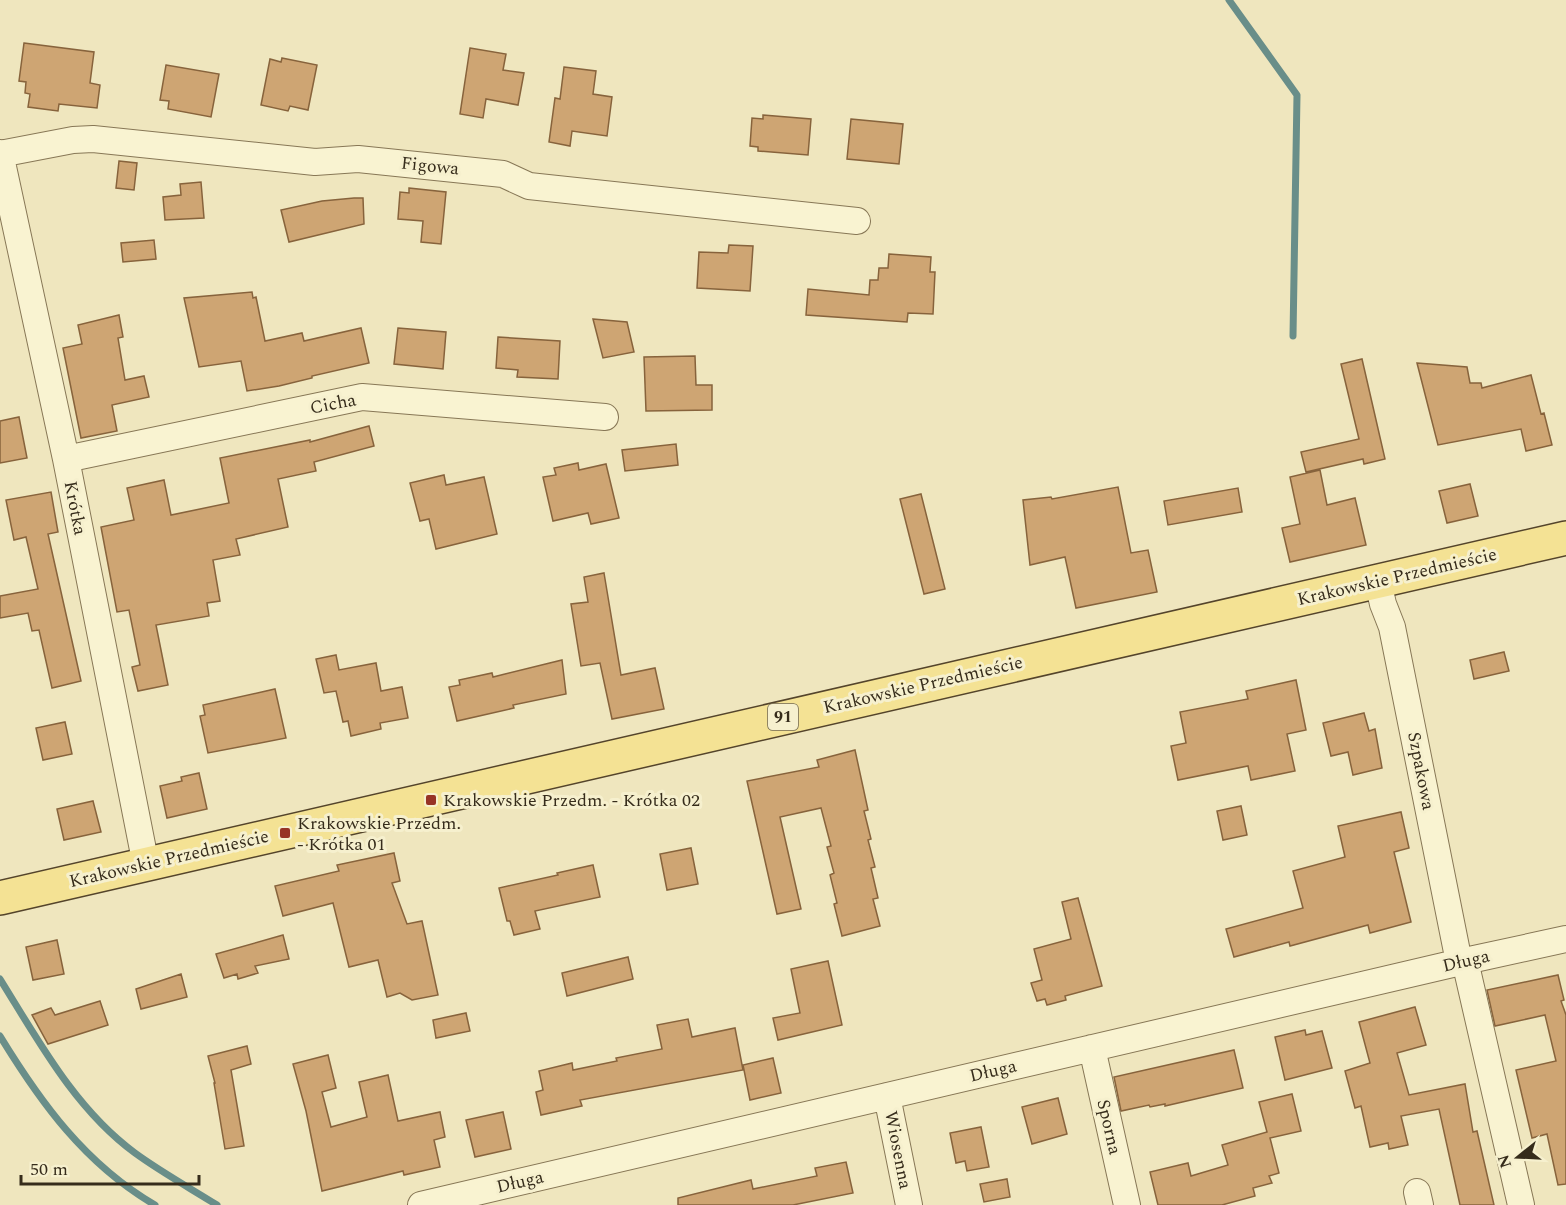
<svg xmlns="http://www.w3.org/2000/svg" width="1566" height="1205" font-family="Spectral,serif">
<rect width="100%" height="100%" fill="#efe6be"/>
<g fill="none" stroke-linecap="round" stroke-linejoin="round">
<!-- stream -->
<path stroke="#698e89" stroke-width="7" d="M 1229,0 L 1297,95 L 1293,336
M 0,979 C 38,1040 75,1109 135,1153 C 161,1172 190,1188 217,1205
M 0,1036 C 41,1103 85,1164 155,1205"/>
</g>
<!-- building -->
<path fill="#cea573" stroke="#87633c" stroke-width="1.5" d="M 24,43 L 94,52 L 90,83 L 100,85 L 97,108 L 59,104 L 58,111 L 28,107 L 30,94 L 25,93 L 26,82 L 19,81 Z
M 470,48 L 506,54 L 503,70 L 524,73 L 518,105 L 486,99 L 483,118 L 460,114 Z
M 282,58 L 317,65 L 308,110 L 290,106 L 288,111 L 261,105 L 270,59 L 281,62 Z
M 166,65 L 219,74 L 211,117 L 168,109 L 169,101 L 160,100 Z
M 564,67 L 596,71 L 593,94 L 612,97 L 607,136 L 572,131 L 570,146 L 549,142 L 555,98 L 560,99 Z
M 763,115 L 811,119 L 808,155 L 758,151 L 758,147 L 750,146 L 752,118 L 763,119 Z
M 851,119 L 903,124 L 899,164 L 847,159 Z
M 119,161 L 137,163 L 134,190 L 116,188 Z
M 201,182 L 204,218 L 165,220 L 163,197 L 181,195 L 180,184 Z
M 409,188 L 446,192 L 441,244 L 421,242 L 423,221 L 398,219 L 400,192 L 409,193 Z
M 354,198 L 363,198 L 364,224 L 289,242 L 281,210 L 322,201 Z
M 154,240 L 156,259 L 123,262 L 121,243 Z
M 729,245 L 753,246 L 750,291 L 697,288 L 699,252 L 728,253 Z
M 889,254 L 931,257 L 930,272 L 935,272 L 933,314 L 908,313 L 907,322 L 806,315 L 808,289 L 869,295 L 870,280 L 878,280 L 879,268 L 888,268 Z
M 252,292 L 253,298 L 256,297 L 265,341 L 302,333 L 304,341 L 361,328 L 369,363 L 312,376 L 312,378 L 279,386 L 247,391 L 241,361 L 199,367 L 184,298 Z
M 119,315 L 123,337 L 118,338 L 125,380 L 144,376 L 149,397 L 112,405 L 117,431 L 81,438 L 63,348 L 82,344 L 78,325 Z
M 593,319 L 627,322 L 634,352 L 603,358 Z
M 398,328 L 446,332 L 443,369 L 394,364 Z
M 498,337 L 560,341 L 558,379 L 517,377 L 518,370 L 496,368 Z
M 695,356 L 696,385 L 712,385 L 712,410 L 646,411 L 644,357 Z
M 1362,359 L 1385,459 L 1364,464 L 1363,459 L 1306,472 L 1301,452 L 1359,439 L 1341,364 Z
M 1417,363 L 1467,367 L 1470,383 L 1481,383 L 1482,388 L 1531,375 L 1541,414 L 1544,413 L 1552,445 L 1526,451 L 1521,429 L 1438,445 Z
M 19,417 L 27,458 L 0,463 L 0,421 Z
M 369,426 L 374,446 L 314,462 L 316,471 L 278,479 L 288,527 L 236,539 L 240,555 L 213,560 L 220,601 L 207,603 L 209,616 L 156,625 L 168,685 L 138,691 L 132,667 L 140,665 L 129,610 L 117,612 L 101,527 L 134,520 L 127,488 L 164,480 L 171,515 L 229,503 L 220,458 L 310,440 L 310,442 Z
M 676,444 L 678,465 L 625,471 L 622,450 Z
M 578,463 L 579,470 L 606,464 L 619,518 L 591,524 L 588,513 L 553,521 L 543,477 L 556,475 L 554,468 Z
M 1320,470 L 1327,505 L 1355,498 L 1366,545 L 1290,562 L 1282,528 L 1300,524 L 1290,477 Z
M 444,475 L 446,485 L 484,477 L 497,534 L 436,549 L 429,519 L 420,521 L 410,483 Z
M 1470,484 L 1478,516 L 1447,523 L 1439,491 Z
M 1118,487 L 1131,553 L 1148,550 L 1157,592 L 1076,608 L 1065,557 L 1030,565 L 1023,500 L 1051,497 L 1052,499 Z
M 1238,488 L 1242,512 L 1168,525 L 1164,501 Z
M 51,492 L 58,532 L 48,534 L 81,681 L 52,688 L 39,630 L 32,631 L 28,613 L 0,618 L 0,596 L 38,589 L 26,537 L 14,540 L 6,500 Z
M 921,494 L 945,589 L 924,594 L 900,499 Z
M 604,573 L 621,675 L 655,668 L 664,709 L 612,719 L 600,663 L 581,666 L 571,604 L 588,602 L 584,577 Z
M 1504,652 L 1509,671 L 1474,679 L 1470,660 Z
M 336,655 L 339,670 L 376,663 L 381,691 L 402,687 L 408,718 L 380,723 L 381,729 L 351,736 L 348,721 L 343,722 L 336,691 L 324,693 L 316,659 Z
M 562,660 L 566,694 L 513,705 L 514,708 L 457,721 L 449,687 L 460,685 L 459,680 L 492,673 L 493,677 Z
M 1296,680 L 1306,730 L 1287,734 L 1295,771 L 1251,780 L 1248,766 L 1178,780 L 1171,746 L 1186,743 L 1180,712 L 1248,699 L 1246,691 Z
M 275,689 L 286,738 L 208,753 L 200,716 L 205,715 L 203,705 Z
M 1364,713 L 1369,731 L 1375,729 L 1382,768 L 1353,775 L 1348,752 L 1331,756 L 1323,723 Z
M 65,722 L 72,754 L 43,760 L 36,728 Z
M 855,750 L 868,810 L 864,811 L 871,839 L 868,840 L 875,867 L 871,868 L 878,898 L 873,899 L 880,926 L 842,936 L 834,904 L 837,903 L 830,875 L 834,873 L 827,847 L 831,846 L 821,808 L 780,817 L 801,909 L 777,914 L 747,781 L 819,767 L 817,760 Z
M 199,773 L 207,809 L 167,818 L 160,786 L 182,781 L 181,777 Z
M 93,801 L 101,832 L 64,840 L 57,809 Z
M 1241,806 L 1247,835 L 1223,840 L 1217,811 Z
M 1401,812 L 1409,848 L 1394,852 L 1411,922 L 1370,933 L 1368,925 L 1290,946 L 1289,942 L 1234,957 L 1226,929 L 1303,908 L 1293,871 L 1345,857 L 1338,826 Z
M 691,848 L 698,884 L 667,890 L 660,854 Z
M 394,853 L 400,881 L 392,883 L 407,924 L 422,921 L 438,995 L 412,1000 L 400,993 L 387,997 L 378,960 L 349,967 L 333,903 L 283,916 L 275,886 L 339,871 L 337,865 Z
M 593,865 L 600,897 L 535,911 L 540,929 L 514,935 L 510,921 L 507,921 L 499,888 L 558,875 L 557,873 Z
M 1078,898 L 1102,986 L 1065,996 L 1066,1000 L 1047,1005 L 1045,999 L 1037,1001 L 1031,983 L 1042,980 L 1034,949 L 1071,939 L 1062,902 Z
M 283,935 L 289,959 L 255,966 L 258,973 L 238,979 L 237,974 L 224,978 L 216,954 Z
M 57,940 L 64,974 L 33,980 L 26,947 Z
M 628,957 L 633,979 L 567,996 L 562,973 Z
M 828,961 L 842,1025 L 778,1040 L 773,1018 L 800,1013 L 791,969 Z
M 181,974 L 187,997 L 141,1009 L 136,989 Z
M 1558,975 L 1564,1000 L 1561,1001 L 1566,1015 L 1566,1184 L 1558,1185 L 1547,1134 L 1532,1138 L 1516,1070 L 1556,1061 L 1545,1015 L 1495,1026 L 1487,990 Z
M 100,1001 L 108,1025 L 48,1044 L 32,1015 L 51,1008 L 55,1015 Z
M 1415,1007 L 1426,1045 L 1397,1053 L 1409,1095 L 1465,1084 L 1473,1132 L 1477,1131 L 1494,1205 L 1460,1205 L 1439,1109 L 1401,1116 L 1408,1145 L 1389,1149 L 1388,1143 L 1370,1147 L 1361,1106 L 1355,1108 L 1345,1071 L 1370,1063 L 1359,1022 Z
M 466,1013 L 470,1031 L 436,1038 L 433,1020 Z
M 688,1019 L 692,1037 L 735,1028 L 743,1070 L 580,1100 L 582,1106 L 541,1115 L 536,1092 L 543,1090 L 539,1071 L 572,1063 L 573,1070 L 617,1061 L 616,1058 L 662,1049 L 657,1025 Z
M 1305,1030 L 1306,1035 L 1322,1031 L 1332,1068 L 1285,1080 L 1275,1037 Z
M 247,1046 L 251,1064 L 231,1070 L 244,1146 L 225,1149 L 214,1083 L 215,1083 L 208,1056 Z
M 1234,1050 L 1243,1088 L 1165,1106 L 1165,1104 L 1150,1107 L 1149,1105 L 1121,1111 L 1114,1077 Z
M 328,1055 L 336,1088 L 322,1092 L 331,1127 L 367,1117 L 359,1082 L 388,1075 L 398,1121 L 440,1112 L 445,1137 L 434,1140 L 440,1167 L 404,1175 L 403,1171 L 322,1191 L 306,1111 L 293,1064 Z
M 773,1058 L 781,1093 L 750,1100 L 743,1065 Z
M 1292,1094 L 1301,1131 L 1270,1138 L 1279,1173 L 1269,1176 L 1272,1183 L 1253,1188 L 1255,1196 L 1222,1205 L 1158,1205 L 1150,1172 L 1188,1163 L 1191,1176 L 1228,1165 L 1222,1145 L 1267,1132 L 1259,1102 Z
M 1058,1098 L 1067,1134 L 1032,1144 L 1022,1107 Z
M 503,1112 L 511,1149 L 475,1157 L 466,1120 Z
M 981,1127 L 989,1167 L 967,1171 L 965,1161 L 956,1163 L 950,1133 Z
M 846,1162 L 853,1193 L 793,1205 L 678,1205 L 678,1198 L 751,1180 L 753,1189 L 817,1176 L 815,1168 Z
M 1007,1179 L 1010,1197 L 984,1202 L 980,1184 Z"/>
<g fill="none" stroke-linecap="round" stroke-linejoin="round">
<defs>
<path id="minor" d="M 0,153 L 66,459 L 146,865
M 0,154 L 73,140 L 93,139 L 315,162 L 358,159 L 503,174 L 529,186 L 857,221
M 66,459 L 362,397 L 605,417
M 1378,582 L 1383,604 L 1392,627 L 1459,962
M 1465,961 L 1521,1205
M 1092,1048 L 1127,1205
M 887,1096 L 909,1205
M 1417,1192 L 1420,1205
M 421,1205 L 1465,961 L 1566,939"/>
<path id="primary" d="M 0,898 L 1566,538"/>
</defs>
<!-- minor casing -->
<use href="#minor" stroke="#877756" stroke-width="28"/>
<!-- primary casing -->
<use href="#primary" stroke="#54442b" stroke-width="36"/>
<!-- minor -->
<use href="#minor" stroke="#f9f3d1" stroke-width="26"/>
<!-- primary -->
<use href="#primary" stroke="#f4e294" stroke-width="33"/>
</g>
<!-- markers -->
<g fill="#973325" stroke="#f6f0ce" stroke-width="2">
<rect x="425" y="794" width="12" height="12" rx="3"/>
<rect x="279" y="827" width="12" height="12" rx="3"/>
</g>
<g text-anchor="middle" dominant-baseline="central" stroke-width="6" stroke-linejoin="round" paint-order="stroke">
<!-- shield labels -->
<rect fill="#f6f0ce" stroke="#706751" stroke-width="1.5" x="768" y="704" width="30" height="26" rx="4.5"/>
<g font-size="16" font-weight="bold" fill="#362c1b">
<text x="783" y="717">91</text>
</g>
<!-- street labels -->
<g font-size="18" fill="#362c1b" stroke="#f6f0ce">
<text transform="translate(430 166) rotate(6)">Figowa</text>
<text transform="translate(333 404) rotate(-11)">Cicha</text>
<text transform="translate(75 508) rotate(79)">Krótka</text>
<text transform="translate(1397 577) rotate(-13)">Krakowskie Przedmieście</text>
<text transform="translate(923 685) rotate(-13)">Krakowskie Przedmieście</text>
<text transform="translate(1421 771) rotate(79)">Szpakowa</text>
<text transform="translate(169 859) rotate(-13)">Krakowskie Przedmieście</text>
<text transform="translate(1466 961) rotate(-13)">Długa</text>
<text transform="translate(993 1071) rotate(-13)">Długa</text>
<text transform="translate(1109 1127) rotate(77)">Sporna</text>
<text transform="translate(898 1150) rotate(79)">Wiosenna</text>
<text transform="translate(520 1182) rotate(-13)">Długa</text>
</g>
<!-- poi labels -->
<g font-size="18" fill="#362c1b" stroke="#f6f0ce" text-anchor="start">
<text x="443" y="800">Krakowskie Przedm. - Krótka 02</text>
<text x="297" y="823">Krakowskie Przedm.<tspan x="297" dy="21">- Krótka 01</tspan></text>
</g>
</g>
<!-- north arrow -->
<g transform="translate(1518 1157) rotate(252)" stroke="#f6f0ce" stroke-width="4.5" paint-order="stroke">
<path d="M0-4.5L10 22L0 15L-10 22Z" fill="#362c1b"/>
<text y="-9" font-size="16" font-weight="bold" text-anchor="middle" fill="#362c1b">N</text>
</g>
<!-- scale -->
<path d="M21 1175v9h178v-9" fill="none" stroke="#362c1b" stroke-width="3"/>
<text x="30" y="1175" font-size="18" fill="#362c1b" stroke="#f6f0ce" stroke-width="4.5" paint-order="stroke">50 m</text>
</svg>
